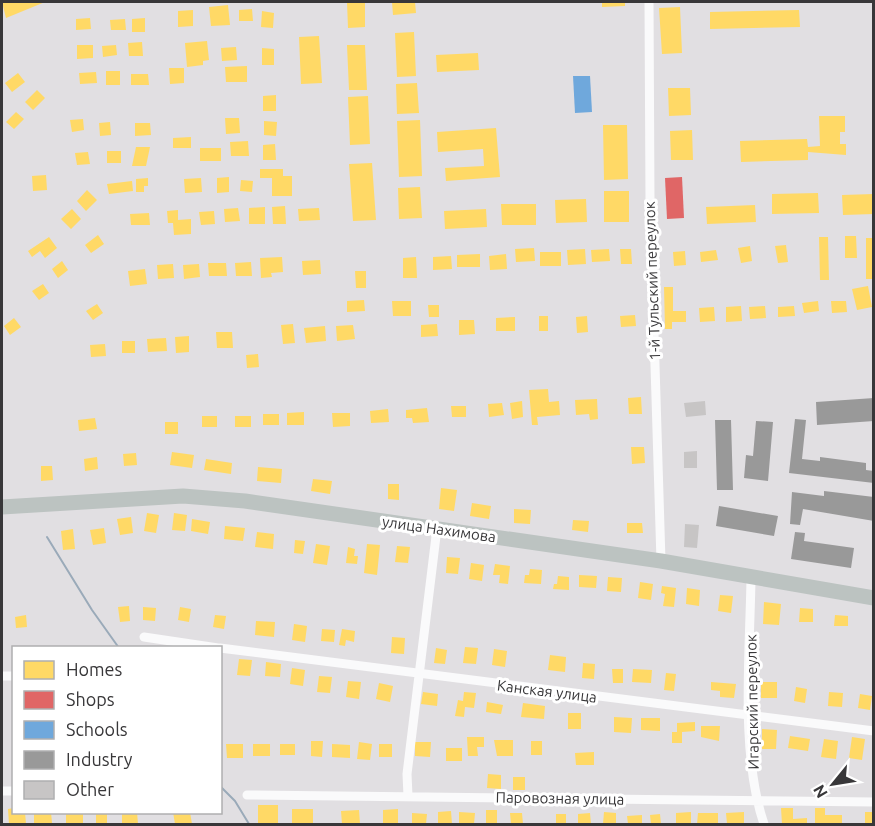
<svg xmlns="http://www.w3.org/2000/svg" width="875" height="826" font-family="Ubuntu,sans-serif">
<rect width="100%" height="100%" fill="#e1dfe2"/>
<!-- homes -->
<path fill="#ffd966" d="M 2,2 L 45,2 L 6,18 Z
M 347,2 L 365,2 L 365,27 L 348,28 Z
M 392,2 L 415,2 L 416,13 L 393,15 Z
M 602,2 L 625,2 L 625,6 L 602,7 Z
M 228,5 L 230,25 L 211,26 L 209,7 Z
M 680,7 L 682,53 L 662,54 L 659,8 Z
M 252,9 L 253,21 L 239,21 L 239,10 Z
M 193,10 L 193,26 L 178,27 L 178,11 Z
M 799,10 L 800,27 L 710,29 L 710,12 Z
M 262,11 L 274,13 L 273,28 L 261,27 Z
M 90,18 L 91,29 L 76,30 L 76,19 Z
M 145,18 L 145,32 L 132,32 L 132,19 Z
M 125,19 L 126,30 L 111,30 L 110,20 Z
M 414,32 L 416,76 L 397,77 L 395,33 Z
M 319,36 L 322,83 L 301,84 L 299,37 Z
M 207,41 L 209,60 L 203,61 L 203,65 L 187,67 L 185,43 Z
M 142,42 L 143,56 L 129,56 L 128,43 Z
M 77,45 L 93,45 L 93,58 L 77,59 Z
M 116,45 L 117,55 L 103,57 L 102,46 Z
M 347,45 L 365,45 L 367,90 L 349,90 Z
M 236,47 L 237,60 L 222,61 L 221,48 Z
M 262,48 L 274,49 L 274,65 L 262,65 Z
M 478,53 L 479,70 L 437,72 L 436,55 Z
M 247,66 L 247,82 L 226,82 L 225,67 Z
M 169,68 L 184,68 L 184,83 L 170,84 Z
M 106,71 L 120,71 L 120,85 L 106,85 Z
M 96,72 L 97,83 L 80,84 L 79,73 Z
M 18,73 L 25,82 L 12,92 L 5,83 Z
M 131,74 L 148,74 L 149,85 L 131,85 Z
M 417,83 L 419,113 L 397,114 L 396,84 Z
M 668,88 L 690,88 L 691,115 L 669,116 Z
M 37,90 L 45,98 L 33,110 L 25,102 Z
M 276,95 L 276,111 L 263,111 L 263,96 Z
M 368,96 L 370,144 L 350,145 L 348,97 Z
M 16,112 L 24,119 L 14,129 L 6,122 Z
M 819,116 L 845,116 L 845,132 L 840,132 L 840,144 L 846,144 L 846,155 L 808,152 L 808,160 L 741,162 L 740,141 L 807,139 L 808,147 L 820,146 Z
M 225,118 L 239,118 L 240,133 L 226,134 Z
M 83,119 L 84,130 L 72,132 L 70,120 Z
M 420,120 L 422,176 L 399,177 L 397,121 Z
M 264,121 L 277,122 L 276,136 L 264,135 Z
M 110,122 L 111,135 L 100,136 L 99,123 Z
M 135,123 L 150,123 L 151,135 L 135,136 Z
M 603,125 L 627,125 L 628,179 L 604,180 Z
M 496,128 L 500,177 L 446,181 L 445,168 L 484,166 L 483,149 L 438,152 L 437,132 Z
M 692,130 L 693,160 L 671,160 L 670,131 Z
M 191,137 L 191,148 L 173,148 L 173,138 Z
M 248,141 L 249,156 L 231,156 L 230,142 Z
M 275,144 L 276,160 L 263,160 L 263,145 Z
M 136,147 L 150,147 L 146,166 L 132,166 Z
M 200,148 L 221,148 L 221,161 L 200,161 Z
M 107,151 L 121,151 L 121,163 L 107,163 Z
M 88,152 L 90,164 L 77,165 L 75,153 Z
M 372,163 L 376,220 L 353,221 L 349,164 Z
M 260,169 L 283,169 L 283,176 L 292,176 L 292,196 L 272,196 L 272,178 L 260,178 Z
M 46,175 L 47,190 L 33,191 L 32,176 Z
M 229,177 L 229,192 L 217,193 L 217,178 Z
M 148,178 L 148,186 L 144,186 L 144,192 L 136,192 L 136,179 Z
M 201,178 L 202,192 L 185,193 L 184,179 Z
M 241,180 L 253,181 L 252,192 L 240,191 Z
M 132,181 L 133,191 L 109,194 L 107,184 Z
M 420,187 L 422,218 L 399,219 L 398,188 Z
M 87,190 L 97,200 L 86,211 L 77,201 Z
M 604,191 L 629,191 L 629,222 L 604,222 Z
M 818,193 L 819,213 L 772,214 L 772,194 Z
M 874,194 L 874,214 L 843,215 L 842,195 Z
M 586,199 L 587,222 L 556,223 L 555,200 Z
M 501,204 L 536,204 L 536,225 L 502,225 Z
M 755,205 L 756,222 L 707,224 L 706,207 Z
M 285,206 L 286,224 L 273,224 L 272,207 Z
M 265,207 L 265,224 L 249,224 L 249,208 Z
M 238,208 L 240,221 L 225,222 L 224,209 Z
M 319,208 L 320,220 L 299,221 L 298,209 Z
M 72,209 L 81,219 L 71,229 L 61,219 Z
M 486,209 L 487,227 L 445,229 L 444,211 Z
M 178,210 L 178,220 L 191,219 L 191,234 L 174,235 L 173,223 L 168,223 L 167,211 Z
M 214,211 L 215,224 L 201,225 L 199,212 Z
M 149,213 L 150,225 L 131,225 L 130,214 Z
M 98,235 L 104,244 L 91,253 L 85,245 Z
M 845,236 L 856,236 L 857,258 L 845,258 Z
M 49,237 L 57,248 L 45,258 L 40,251 L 32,257 L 28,251 Z
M 819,237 L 828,237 L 829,280 L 820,280 Z
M 866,238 L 874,238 L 874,279 L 866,279 Z
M 786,245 L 788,262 L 778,263 L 775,246 Z
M 750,246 L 752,261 L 741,263 L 738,248 Z
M 534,248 L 535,261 L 516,262 L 515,249 Z
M 585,249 L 586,264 L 568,265 L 567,250 Z
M 609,249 L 610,261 L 592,262 L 591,250 Z
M 620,249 L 631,249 L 632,264 L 621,264 Z
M 716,250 L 718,260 L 701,262 L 700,252 Z
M 685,251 L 686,265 L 674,266 L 673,252 Z
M 540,252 L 561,252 L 561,266 L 540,266 Z
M 480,254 L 480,267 L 457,267 L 457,255 Z
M 506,254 L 507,269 L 490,270 L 489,256 Z
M 451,256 L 452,269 L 433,270 L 433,257 Z
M 282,257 L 283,272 L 271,273 L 272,277 L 261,278 L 260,258 Z
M 416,257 L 417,278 L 403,278 L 403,258 Z
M 320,260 L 321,274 L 303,275 L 302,261 Z
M 62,261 L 68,270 L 58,278 L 52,269 Z
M 251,262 L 252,276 L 236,276 L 235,263 Z
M 208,263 L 226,263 L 227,276 L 209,276 Z
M 173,264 L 174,278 L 158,279 L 157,265 Z
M 199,264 L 200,277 L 184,279 L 183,265 Z
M 145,269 L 147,284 L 130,286 L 128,271 Z
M 355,271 L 366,271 L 366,288 L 356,288 Z
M 43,284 L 49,293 L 39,300 L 32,291 Z
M 868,286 L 872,307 L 857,310 L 852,289 Z
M 664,287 L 673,287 L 673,311 L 686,311 L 686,322 L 672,322 L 672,329 L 665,329 Z
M 364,300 L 365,311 L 347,312 L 347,301 Z
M 392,301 L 411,301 L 411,316 L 393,316 Z
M 818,301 L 819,311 L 804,313 L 802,303 Z
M 831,301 L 846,301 L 847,312 L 832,313 Z
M 97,304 L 103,313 L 93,320 L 86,311 Z
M 428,305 L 439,305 L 439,317 L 429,317 Z
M 741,306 L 742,321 L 726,322 L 726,307 Z
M 765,306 L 766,318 L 750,319 L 749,307 Z
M 794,306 L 795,316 L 778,317 L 778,307 Z
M 714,307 L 715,321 L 700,322 L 699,308 Z
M 635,315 L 636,326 L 621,327 L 620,316 Z
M 539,316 L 548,316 L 548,331 L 539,331 Z
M 587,316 L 588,332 L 577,333 L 576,317 Z
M 515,317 L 515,331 L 496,331 L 496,318 Z
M 14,318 L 21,327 L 10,335 L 4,326 Z
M 459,320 L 474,320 L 475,334 L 459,335 Z
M 293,324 L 295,343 L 283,344 L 281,325 Z
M 437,324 L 438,336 L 421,337 L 421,325 Z
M 353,325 L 355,339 L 337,341 L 336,326 Z
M 325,326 L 326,341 L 306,343 L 304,328 Z
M 216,332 L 232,332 L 233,348 L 217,348 Z
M 189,336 L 189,352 L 176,353 L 175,337 Z
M 166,338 L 167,351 L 148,352 L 147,339 Z
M 122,341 L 135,341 L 135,353 L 122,353 Z
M 105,344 L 106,356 L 91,357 L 90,345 Z
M 258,354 L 259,367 L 247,368 L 246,355 Z
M 548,389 L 549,402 L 559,401 L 560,415 L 537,417 L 538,425 L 532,425 L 529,390 Z
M 641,397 L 642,414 L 629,414 L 628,398 Z
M 597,399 L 598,419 L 590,420 L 589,414 L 576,415 L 575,400 Z
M 522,401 L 523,417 L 512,419 L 510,403 Z
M 502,403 L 504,415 L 489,417 L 488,404 Z
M 451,406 L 466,406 L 466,417 L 452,417 Z
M 427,408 L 429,422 L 413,423 L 412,418 L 406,418 L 406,410 Z
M 388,409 L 389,422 L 371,423 L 370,411 Z
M 304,412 L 304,425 L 287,425 L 287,413 Z
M 332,413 L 350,413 L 350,426 L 333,427 Z
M 263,414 L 279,414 L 279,425 L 263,425 Z
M 202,416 L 217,416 L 217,427 L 202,427 Z
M 235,416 L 251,416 L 251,427 L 235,427 Z
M 95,418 L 97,429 L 79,431 L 78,420 Z
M 165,422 L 178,422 L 178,434 L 165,434 Z
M 631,447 L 644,447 L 645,463 L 632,464 Z
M 172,452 L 194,455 L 192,468 L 170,465 Z
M 136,453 L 137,465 L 124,466 L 123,454 Z
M 97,457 L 98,469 L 85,471 L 84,459 Z
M 206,459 L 232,463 L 231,474 L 204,470 Z
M 41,466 L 52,466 L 53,480 L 41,481 Z
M 258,467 L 282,469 L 281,483 L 257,481 Z
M 313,479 L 332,481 L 330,494 L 311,491 Z
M 388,484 L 399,484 L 399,500 L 388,499 Z
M 441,488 L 457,490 L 454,511 L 439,509 Z
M 472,503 L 491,506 L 489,519 L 470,516 Z
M 514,509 L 531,510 L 530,524 L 514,523 Z
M 147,513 L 159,515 L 156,533 L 144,531 Z
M 174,513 L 187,515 L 185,531 L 172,530 Z
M 131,517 L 133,533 L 120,535 L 117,519 Z
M 192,519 L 210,522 L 208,534 L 191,531 Z
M 573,520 L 589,521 L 588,532 L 572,530 Z
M 627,523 L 642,523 L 643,533 L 627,533 Z
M 225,526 L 245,528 L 243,541 L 224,539 Z
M 104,528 L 106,543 L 93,545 L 90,530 Z
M 73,529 L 75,549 L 63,550 L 61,531 Z
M 257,532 L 274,534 L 273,549 L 255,547 Z
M 295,540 L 305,541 L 303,554 L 294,553 Z
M 316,544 L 330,546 L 327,565 L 313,563 Z
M 367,544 L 380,545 L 377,575 L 364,573 Z
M 397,546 L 410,547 L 408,563 L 395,562 Z
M 348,547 L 355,549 L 354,556 L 358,556 L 357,564 L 346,563 Z
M 447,557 L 460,558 L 458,574 L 446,573 Z
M 471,563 L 484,565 L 482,581 L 469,579 Z
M 495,564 L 510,566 L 508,584 L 499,583 L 500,575 L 493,575 Z
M 530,569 L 542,570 L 541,584 L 524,583 L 525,575 L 529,575 Z
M 579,575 L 597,576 L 596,588 L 579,587 Z
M 558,576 L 569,577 L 569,590 L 553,589 L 554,584 L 557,584 Z
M 608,577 L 622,578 L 621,592 L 607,591 Z
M 640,582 L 653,584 L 651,600 L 638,598 Z
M 662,586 L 676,588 L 674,607 L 663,606 L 665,594 L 661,593 Z
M 687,588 L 700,590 L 699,606 L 686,604 Z
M 720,595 L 733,596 L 731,613 L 718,611 Z
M 764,602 L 781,604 L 779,625 L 763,624 Z
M 129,606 L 130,621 L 120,622 L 118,607 Z
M 143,607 L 156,608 L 155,621 L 143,620 Z
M 180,607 L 191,609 L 189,622 L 178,620 Z
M 800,608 L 813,609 L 813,622 L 799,622 Z
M 26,615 L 27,627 L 16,628 L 15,617 Z
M 215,615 L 226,616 L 224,629 L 213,627 Z
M 835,615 L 848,616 L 848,626 L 834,626 Z
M 256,621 L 275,622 L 274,637 L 255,635 Z
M 294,624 L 307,626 L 305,642 L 292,640 Z
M 322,629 L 335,630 L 334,642 L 321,641 Z
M 342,629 L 355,631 L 354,642 L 346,640 L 345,646 L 339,645 Z
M 392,637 L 405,638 L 404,654 L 391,653 Z
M 465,647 L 478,648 L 476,664 L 463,663 Z
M 436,648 L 447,650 L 445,664 L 434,663 Z
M 494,649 L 507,651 L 505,667 L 492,665 Z
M 550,655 L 566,657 L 565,672 L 548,670 Z
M 239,659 L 252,660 L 250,676 L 237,675 Z
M 266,662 L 281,664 L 280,677 L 265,676 Z
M 583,663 L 595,664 L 594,679 L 582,678 Z
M 292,668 L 305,670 L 303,686 L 290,684 Z
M 612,669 L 623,669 L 623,683 L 613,683 Z
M 633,669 L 652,670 L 651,683 L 632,682 Z
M 666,673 L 676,674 L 674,691 L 664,690 Z
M 319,676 L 332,677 L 330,693 L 317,692 Z
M 348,681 L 361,682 L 359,699 L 346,697 Z
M 711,682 L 736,684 L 734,698 L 720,697 L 720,691 L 711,690 Z
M 761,682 L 777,682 L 777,698 L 761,698 Z
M 379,683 L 393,686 L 390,702 L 376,699 Z
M 796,687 L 807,689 L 805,703 L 794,701 Z
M 423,692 L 438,694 L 437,706 L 421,704 Z
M 464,692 L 476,693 L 474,708 L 465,707 L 464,717 L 455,716 L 458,700 L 463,701 Z
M 829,692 L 843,693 L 842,707 L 828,706 Z
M 860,694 L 872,696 L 870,710 L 858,708 Z
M 487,702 L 503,705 L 501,714 L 486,712 Z
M 523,703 L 545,706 L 544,719 L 521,717 Z
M 568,713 L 581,713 L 581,729 L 568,729 Z
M 614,717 L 632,718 L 631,733 L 614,732 Z
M 641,718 L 660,718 L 660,731 L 641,730 Z
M 695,722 L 695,731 L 682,732 L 682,743 L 672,743 L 672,732 L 677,732 L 677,723 Z
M 701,726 L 720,726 L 719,741 L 701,737 Z
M 762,729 L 777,730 L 776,749 L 762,749 Z
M 790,736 L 810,739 L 808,751 L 788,748 Z
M 467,737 L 484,737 L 484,747 L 477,747 L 478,756 L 468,756 Z
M 852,737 L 865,739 L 862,760 L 849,758 Z
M 824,739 L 838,741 L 836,759 L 821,757 Z
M 494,740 L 513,740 L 513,756 L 497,756 Z
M 311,741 L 323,741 L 322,757 L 311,756 Z
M 531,741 L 542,741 L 542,755 L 531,755 Z
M 359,742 L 372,744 L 370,760 L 357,759 Z
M 415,742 L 431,742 L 430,757 L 415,756 Z
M 226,744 L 243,744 L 243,758 L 227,758 Z
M 253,744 L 270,744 L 270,756 L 253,756 Z
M 280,744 L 295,744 L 295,755 L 280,755 Z
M 332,744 L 350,745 L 350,758 L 332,757 Z
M 379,744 L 392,744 L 392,757 L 379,757 Z
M 446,748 L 462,748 L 462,761 L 446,761 Z
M 594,752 L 594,765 L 576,765 L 575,753 Z
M 488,774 L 501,775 L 501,789 L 487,788 Z
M 513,777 L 525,777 L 525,790 L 513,790 Z
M 258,805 L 278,805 L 278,824 L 258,824 Z
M 14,808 L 14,812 L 25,812 L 26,824 L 9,824 L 8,809 Z
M 781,808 L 793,808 L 793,819 L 807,818 L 807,824 L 782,824 Z
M 815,808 L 825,808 L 825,815 L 842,815 L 842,824 L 815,824 Z
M 292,809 L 313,809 L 313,824 L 292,824 Z
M 398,809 L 398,824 L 383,824 L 383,810 Z
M 359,810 L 360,824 L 342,824 L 341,811 Z
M 486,810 L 497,810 L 497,824 L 486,824 Z
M 451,811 L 452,824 L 438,824 L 438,812 Z
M 51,812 L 52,823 L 34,824 L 34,813 Z
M 83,812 L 83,824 L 66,824 L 66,813 Z
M 96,812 L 107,812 L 107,824 L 96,824 Z
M 122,812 L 137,812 L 138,824 L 122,824 Z
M 173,812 L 190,812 L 192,824 L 175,824 Z
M 459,812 L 475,813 L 474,824 L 459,824 Z
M 604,812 L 616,813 L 616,824 L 603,824 Z
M 691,812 L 691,823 L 676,824 L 676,813 Z
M 744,812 L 744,824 L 727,824 L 726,813 Z
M 865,812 L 874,812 L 874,824 L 865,824 Z
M 412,813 L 427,814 L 426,824 L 412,824 Z
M 510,813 L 522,813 L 523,824 L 511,824 Z
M 590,813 L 591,824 L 578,824 L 578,814 Z
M 698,813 L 718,813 L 718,824 L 697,824 Z
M 556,814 L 566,814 L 566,824 L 556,824 Z
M 660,814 L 661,824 L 651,824 L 650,815 Z
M 642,815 L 642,824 L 628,824 L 627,816 Z"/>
<!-- shops -->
<path fill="#e06666" d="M 682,177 L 684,218 L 667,219 L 665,178 Z"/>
<!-- schools -->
<path fill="#6fa8dc" d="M 573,76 L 590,76 L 592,112 L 575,113 Z"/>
<!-- industry -->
<path fill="#999" d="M 874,398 L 874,421 L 817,425 L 816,402 Z
M 795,419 L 806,420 L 802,459 L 820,461 L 820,457 L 866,463 L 866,470 L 874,471 L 874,483 L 789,473 Z
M 715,420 L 731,420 L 733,490 L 717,490 Z
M 756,421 L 773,422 L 768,481 L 744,478 L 746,455 L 753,456 Z
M 824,491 L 874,497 L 874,521 L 803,509 L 800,525 L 790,524 L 792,492 L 824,496 Z
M 719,506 L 778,516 L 774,536 L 716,526 Z
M 795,532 L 805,533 L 804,541 L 854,548 L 851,568 L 791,559 Z"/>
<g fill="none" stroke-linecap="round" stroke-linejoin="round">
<!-- stream -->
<path stroke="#9aaab9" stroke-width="2" d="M 47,537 L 92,610 L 119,648
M 220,786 L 235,801 L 249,824"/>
</g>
<!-- building -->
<path fill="#c7c5c5" d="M 705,401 L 706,415 L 686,417 L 684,403 Z
M 697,451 L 697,468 L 684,468 L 684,452 Z
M 685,524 L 699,525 L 697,548 L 684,547 Z"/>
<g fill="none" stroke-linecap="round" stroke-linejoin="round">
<!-- street -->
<path stroke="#fafafb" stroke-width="9" d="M 649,2 L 650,202 L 661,561
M 751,578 C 750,653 740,754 764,824
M 144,637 L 218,648
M 220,648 L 874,731
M 2,676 L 14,676
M 2,791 L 14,791
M 247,795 L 874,802
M 408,796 L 407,774 L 437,528"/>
<!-- primary -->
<path stroke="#bcc3c1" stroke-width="15" d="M 2,507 L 183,496 L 245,501 L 661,561 L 874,598"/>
</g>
<g text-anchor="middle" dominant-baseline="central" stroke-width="6" stroke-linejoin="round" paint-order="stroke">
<!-- street labels -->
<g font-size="15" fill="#383739" stroke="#fff">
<text transform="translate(652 281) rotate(-92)">1-й Тульский переулок</text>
<text transform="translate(439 529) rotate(8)">улица Нахимова</text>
<text transform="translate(547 691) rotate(7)">Канская улица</text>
<text transform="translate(752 702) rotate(-91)">Игарский переулок</text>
<text transform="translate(560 798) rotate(1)">Паровозная улица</text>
</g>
</g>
<!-- border -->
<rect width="875" height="826" fill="none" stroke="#383739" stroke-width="6"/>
<!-- legend -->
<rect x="12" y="646" width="210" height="168" fill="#ffffff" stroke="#afafb0" stroke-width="1.5"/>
<rect x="24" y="661" width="30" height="18" fill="#ffd966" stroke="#afafb0" stroke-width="1.5"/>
<text x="66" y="676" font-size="18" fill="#383739">Homes</text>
<rect x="24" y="691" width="30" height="18" fill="#e06666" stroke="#afafb0" stroke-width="1.5"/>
<text x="66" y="706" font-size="18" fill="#383739">Shops</text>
<rect x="24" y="721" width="30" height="18" fill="#6fa8dc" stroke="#afafb0" stroke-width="1.5"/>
<text x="66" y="736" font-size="18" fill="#383739">Schools</text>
<rect x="24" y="751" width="30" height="18" fill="#999999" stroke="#afafb0" stroke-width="1.5"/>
<text x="66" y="766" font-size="18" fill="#383739">Industry</text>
<rect x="24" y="781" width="30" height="18" fill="#c7c5c5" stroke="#afafb0" stroke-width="1.5"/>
<text x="66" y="796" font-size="18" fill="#383739">Other</text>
<!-- north arrow -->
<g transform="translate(833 784) rotate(240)" stroke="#ffffff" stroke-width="4.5" paint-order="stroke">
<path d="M0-4.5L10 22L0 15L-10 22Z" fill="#383739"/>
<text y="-9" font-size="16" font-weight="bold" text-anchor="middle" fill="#383739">N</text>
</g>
</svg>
